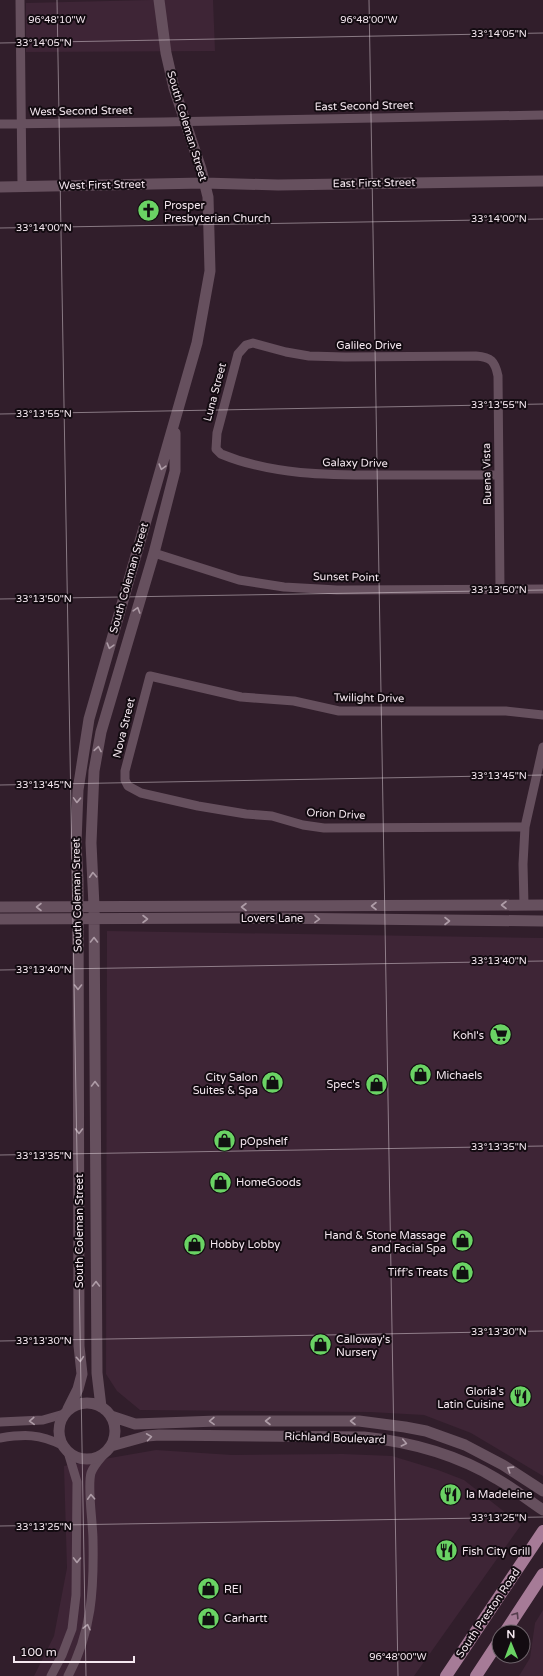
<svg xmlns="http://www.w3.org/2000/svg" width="543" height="1676" font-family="'Varela Round',sans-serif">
<rect width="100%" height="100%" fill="#311e2b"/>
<!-- built -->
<path fill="#3e2536" d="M 150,0 L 213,0 L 215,51 L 26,52 L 26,3 Z
M 107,931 L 543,938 L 543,1476 L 471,1433 L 424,1415 L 370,1412 L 140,1410 L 117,1391 L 106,1374 Z
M 156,1450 L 232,1455 L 343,1454 L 392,1456 L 438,1470 L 464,1480 L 521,1525 L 414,1676 L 34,1676 L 54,1636 L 67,1568 L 64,1466 Z
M 543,1610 L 543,1676 L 519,1676 L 530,1658 L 535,1623 Z"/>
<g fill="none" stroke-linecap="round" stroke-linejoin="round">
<!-- minor -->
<path stroke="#66505e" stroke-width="9" d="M 20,0 L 22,187
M 0,124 L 163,122 L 543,115
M 499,475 C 462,475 426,475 389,475 C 333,475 274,476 221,454 L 216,449 L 217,433 L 238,354 L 246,345 L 253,343 L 286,352 L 309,356 L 345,357 L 476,356 C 491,357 495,361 498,376 L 500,589
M 154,553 L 239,580 L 284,587 L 337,590 L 543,589
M 525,827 L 324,828 L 303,825 L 272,816 L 246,814 L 198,806 L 141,793 L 128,786 L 125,780 L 125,771 L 150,676 L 241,697 L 294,701 L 339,711 L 506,711 L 543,715
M 524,905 L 523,864 L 525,827 L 543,747
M 0,1422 L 43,1420 L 64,1414
M 0,1438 C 25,1434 39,1434 62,1445
M 51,1676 L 62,1655 L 72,1629 L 76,1595 L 77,1482 L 68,1452
M 68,1676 C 92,1632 94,1589 93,1540 C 93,1523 87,1487 91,1473 C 94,1465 100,1459 105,1453"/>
<!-- tertiary -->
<path stroke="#66505e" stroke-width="11" d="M 0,187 L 204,183 L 278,185 L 543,181
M 0,907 L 543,905
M 0,919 L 271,918 L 543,921
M59 1431a28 28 0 1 1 56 0a28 28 0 1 1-56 0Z
M 101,1407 L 97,1373 L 94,906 L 91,843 L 94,771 L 101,732 L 154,553 L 175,471 L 175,433
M 68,1409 L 78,1389 L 82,1374 L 79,1346 L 78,880 L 76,843 L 78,790 L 89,719 L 197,343 L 210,271 L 208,197 L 201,169 L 174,88 L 166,53 L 159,0
M 111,1416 L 135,1424 L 217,1421 L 359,1421 L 405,1427 L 426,1431 L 465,1445 L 503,1465 L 543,1491
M 111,1446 L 147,1436 L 159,1435 L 364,1437 C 411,1442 456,1454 497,1479 C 513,1488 528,1500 543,1510"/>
<!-- primary -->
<path stroke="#a67b97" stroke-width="12" d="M 505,1632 L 543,1574
M 446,1676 L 543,1531
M 476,1676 L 499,1641"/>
</g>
<!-- one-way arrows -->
<defs><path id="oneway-chevron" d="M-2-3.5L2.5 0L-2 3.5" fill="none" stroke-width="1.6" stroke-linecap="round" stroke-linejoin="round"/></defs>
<g stroke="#ae9ca7">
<use href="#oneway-chevron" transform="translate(162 467) rotate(106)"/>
<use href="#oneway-chevron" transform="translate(137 610) rotate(-73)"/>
<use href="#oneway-chevron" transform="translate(110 646) rotate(106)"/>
<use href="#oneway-chevron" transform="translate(98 749) rotate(-80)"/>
<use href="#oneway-chevron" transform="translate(77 800) rotate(92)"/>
<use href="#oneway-chevron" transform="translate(93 875) rotate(-93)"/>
<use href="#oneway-chevron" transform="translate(504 905) rotate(180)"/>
<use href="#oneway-chevron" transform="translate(374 906) rotate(180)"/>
<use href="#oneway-chevron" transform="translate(39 907) rotate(180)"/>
<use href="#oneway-chevron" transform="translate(244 907) rotate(-180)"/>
<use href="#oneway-chevron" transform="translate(145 919)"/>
<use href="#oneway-chevron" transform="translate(317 919) rotate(1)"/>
<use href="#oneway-chevron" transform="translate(447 921)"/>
<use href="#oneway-chevron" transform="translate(94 940) rotate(-90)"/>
<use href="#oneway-chevron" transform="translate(78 987) rotate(90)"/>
<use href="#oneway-chevron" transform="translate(95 1084) rotate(-90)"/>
<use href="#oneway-chevron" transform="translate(79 1131) rotate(90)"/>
<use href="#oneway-chevron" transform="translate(96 1284) rotate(-90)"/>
<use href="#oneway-chevron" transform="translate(80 1359) rotate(85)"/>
<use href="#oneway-chevron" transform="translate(32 1421) rotate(177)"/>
<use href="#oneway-chevron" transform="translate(212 1421) rotate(179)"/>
<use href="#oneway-chevron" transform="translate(268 1421) rotate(-180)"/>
<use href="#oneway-chevron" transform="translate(353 1421) rotate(-180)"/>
<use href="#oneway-chevron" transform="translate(149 1437) rotate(-8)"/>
<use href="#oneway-chevron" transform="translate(404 1443) rotate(13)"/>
<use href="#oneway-chevron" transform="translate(510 1469) rotate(-147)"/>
<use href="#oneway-chevron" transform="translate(91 1497) rotate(-93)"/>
<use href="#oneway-chevron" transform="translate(77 1560) rotate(91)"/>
<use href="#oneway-chevron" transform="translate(87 1627) rotate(-77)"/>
</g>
<use stroke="#553d4d" href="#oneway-chevron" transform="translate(516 1615) rotate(-57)"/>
<!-- ticks -->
<path fill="none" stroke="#f5e8f0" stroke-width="1" stroke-opacity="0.45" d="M 57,0 L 86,1676M 369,0 L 398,1676M 0,43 L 543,33M 0,228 L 543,219M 0,414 L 543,404M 0,599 L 543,590M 0,785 L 543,775M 0,970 L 543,961M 0,1155 L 543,1146M 0,1341 L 543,1331M 0,1526 L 543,1517"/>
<!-- icons -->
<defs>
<symbol id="church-disc" viewBox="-11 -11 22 22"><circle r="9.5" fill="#6ad364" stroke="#130b11"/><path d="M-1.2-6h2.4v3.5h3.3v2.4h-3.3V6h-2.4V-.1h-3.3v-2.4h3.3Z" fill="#111"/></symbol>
<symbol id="supermarket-disc" viewBox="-11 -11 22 22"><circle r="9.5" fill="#6ad364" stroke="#130b11"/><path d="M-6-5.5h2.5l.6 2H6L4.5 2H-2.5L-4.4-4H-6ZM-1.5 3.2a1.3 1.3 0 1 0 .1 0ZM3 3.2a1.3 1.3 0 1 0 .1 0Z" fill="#111"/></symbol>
<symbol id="shop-disc" viewBox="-11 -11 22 22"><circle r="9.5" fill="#6ad364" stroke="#130b11"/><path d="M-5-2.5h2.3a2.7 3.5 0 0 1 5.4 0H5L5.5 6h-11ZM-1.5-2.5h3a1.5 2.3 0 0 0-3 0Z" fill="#111"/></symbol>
<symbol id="restaurant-disc" viewBox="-11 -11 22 22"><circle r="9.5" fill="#6ad364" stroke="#130b11"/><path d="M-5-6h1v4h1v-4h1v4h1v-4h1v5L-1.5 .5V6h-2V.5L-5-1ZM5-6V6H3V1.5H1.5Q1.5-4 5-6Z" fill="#111"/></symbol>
</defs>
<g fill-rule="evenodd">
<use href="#church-disc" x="136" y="198" width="25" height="25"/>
<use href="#supermarket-disc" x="488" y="1022" width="25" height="25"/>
<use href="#shop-disc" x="408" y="1062" width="25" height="25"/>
<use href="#shop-disc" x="260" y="1070" width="25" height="25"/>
<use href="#shop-disc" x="364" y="1072" width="25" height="25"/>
<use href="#shop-disc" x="212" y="1128" width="25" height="25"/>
<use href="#shop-disc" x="208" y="1170" width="25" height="25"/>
<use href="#shop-disc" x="450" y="1228" width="25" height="25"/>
<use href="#shop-disc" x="182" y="1232" width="25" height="25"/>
<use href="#shop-disc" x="450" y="1260" width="25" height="25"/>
<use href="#shop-disc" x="308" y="1332" width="25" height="25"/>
<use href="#restaurant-disc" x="508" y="1384" width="25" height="25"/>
<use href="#restaurant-disc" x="438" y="1482" width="25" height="25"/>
<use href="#restaurant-disc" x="434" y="1538" width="25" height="25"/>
<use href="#shop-disc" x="196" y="1576" width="25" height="25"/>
<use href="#shop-disc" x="196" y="1606" width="25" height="25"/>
</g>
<g text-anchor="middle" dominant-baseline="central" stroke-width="4" stroke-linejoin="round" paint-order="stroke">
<!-- street labels -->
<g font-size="11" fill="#f5e8f0" stroke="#130b11">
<text transform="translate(364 106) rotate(-1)">East Second Street</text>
<text transform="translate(81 111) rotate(-1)">West Second Street</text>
<text transform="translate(187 126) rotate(73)">South Coleman Street</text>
<text transform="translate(374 183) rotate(-1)">East First Street</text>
<text transform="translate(102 185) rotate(-1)">West First Street</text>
<text x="369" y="345">Galileo Drive</text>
<text transform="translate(215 392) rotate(-75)">Luna Street</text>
<text transform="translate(355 463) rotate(1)">Galaxy Drive</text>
<text transform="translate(487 474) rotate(-91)">Buena Vista</text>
<text transform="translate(346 577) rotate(1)">Sunset Point</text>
<text transform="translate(129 578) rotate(-74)">South Coleman Street</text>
<text transform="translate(369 698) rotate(1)">Twilight Drive</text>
<text transform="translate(124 728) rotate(-76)">Nova Street</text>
<text transform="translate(336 814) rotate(3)">Orion Drive</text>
<text transform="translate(77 895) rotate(-91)">South Coleman Street</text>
<text x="272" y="918">Lovers Lane</text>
<text transform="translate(79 1231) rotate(-90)">South Coleman Street</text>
<text transform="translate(335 1438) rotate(2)">Richland Boulevard</text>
<text transform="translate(488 1613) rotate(-56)">South Preston Road</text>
</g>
<!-- poi labels -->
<g font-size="11" fill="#f5e8f0" stroke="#130b11" text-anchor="start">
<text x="164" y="205">Prosper<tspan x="164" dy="13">Presbyterian Church</tspan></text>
<text x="484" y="1035" text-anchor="end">Kohl's</text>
<text x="436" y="1075">Michaels</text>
<text x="258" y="1077" text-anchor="end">City Salon<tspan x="258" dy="13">Suites &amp; Spa</tspan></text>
<text x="360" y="1084" text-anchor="end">Spec's</text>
<text x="240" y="1141">pOpshelf</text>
<text x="236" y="1182">HomeGoods</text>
<text x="446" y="1235" text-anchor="end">Hand &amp; Stone Massage<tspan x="446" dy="13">and Facial Spa</tspan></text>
<text x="210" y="1244">Hobby Lobby</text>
<text x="448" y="1272" text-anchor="end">Tiff’s Treats</text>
<text x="336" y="1339">Calloway's<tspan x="336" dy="13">Nursery</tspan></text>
<text x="504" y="1391" text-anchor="end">Gloria's<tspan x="504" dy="13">Latin Cuisine</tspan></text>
<text x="466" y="1494">la Madeleine</text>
<text x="462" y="1551">Fish City Grill</text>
<text x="224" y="1589">REI</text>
<text x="224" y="1618">Carhartt</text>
</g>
</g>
<g font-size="10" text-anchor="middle" fill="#f5e8f0" stroke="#130b11" stroke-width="4" stroke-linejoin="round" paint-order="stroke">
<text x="57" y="23">96°48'10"W</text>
<text x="369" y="23">96°48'00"W</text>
<text x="499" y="37">33°14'05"N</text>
<text x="44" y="46">33°14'05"N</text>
<text x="499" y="222">33°14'00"N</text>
<text x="44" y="231">33°14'00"N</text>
<text x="499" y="408">33°13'55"N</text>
<text x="44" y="417">33°13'55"N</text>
<text x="499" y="593">33°13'50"N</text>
<text x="44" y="602">33°13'50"N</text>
<text x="499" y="779">33°13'45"N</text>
<text x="44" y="788">33°13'45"N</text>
<text x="499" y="964">33°13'40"N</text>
<text x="44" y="973">33°13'40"N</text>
<text x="499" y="1150">33°13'35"N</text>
<text x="44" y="1159">33°13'35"N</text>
<text x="499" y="1335">33°13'30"N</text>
<text x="44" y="1344">33°13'30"N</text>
<text x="499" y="1521">33°13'25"N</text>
<text x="44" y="1530">33°13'25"N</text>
<text x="398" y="1660">96°48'00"W</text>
</g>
<!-- north arrow -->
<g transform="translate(511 1644) rotate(359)"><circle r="19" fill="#130b11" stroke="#6d636a"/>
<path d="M0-3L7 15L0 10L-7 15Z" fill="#6ad364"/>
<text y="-6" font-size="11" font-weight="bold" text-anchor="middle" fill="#f5e8f0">N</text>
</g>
<!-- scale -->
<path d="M14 1656v6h120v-6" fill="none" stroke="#f5e8f0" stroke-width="2"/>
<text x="20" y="1656" font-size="12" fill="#f5e8f0" stroke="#130b11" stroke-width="3" paint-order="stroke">100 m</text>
</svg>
